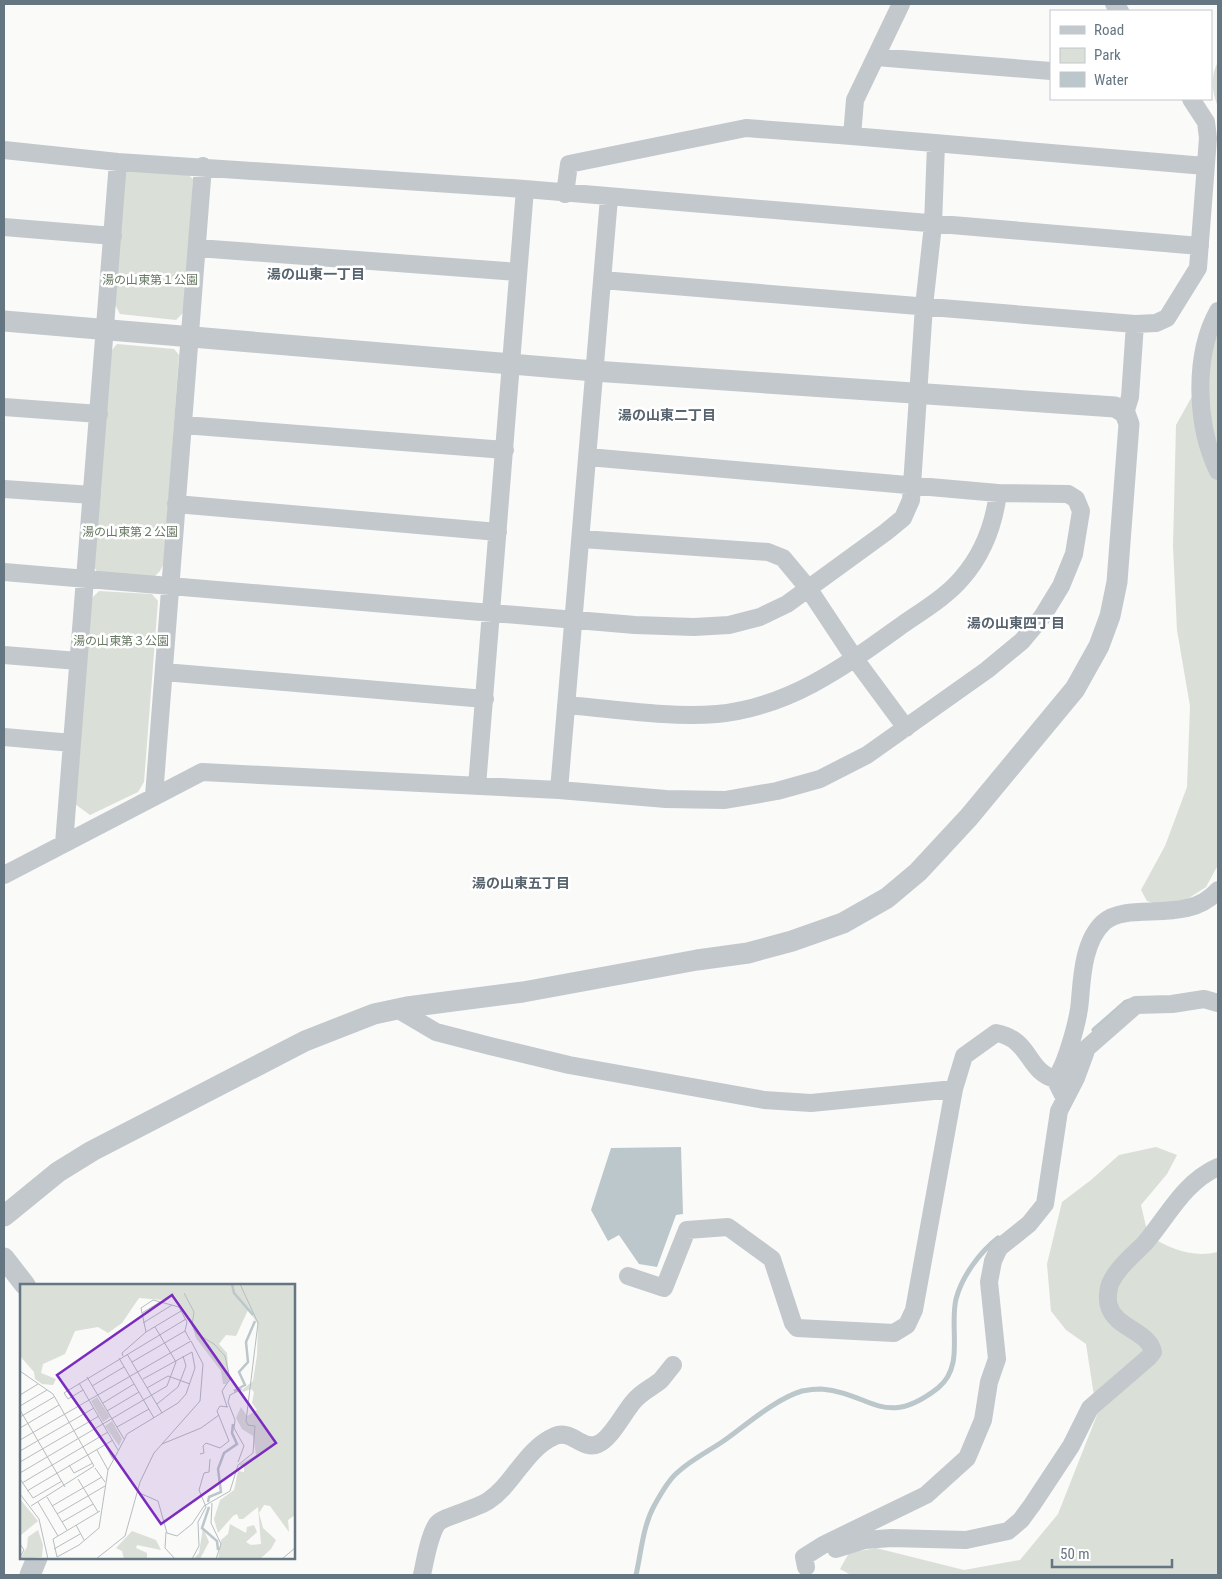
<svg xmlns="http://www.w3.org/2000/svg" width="1222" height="1579" font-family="'Roboto Condensed','Noto Sans JP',sans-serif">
<rect width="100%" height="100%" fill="#fafaf8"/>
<!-- green -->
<path fill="#dadfd7" d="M 1218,62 L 1218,107 C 1212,92 1210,76 1218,62 Z
M 130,168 L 185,172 L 193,179 L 184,312 L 176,320 L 120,314 L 113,301 L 123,176 Z
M 1218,333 L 1218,865 L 1206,887 L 1181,903 L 1164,907 L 1147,901 L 1141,890 L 1165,846 L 1187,787 L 1190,706 L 1177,630 L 1173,546 L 1176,425 L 1199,384 Z
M 117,344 L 174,349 L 179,355 L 164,563 L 160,571 L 154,577 L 97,572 L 92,563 L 108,355 Z
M 99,591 L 152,594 L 158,601 L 144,782 L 138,792 L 90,815 L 75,804 L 90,600 Z
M 1156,1147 L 1177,1155 L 1167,1174 L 1141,1205 L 1148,1235 C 1169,1249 1193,1258 1218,1252 L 1218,1575 L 851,1575 L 840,1569 L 849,1553 L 876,1548 L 964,1570 L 1020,1560 L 1058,1514 L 1097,1415 L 1086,1344 L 1066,1330 L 1051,1311 L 1047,1264 L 1062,1202 L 1091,1180 L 1119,1155 Z"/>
<!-- water -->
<path fill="#bbc7cb" d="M 681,1147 L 683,1214 L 676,1215 L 657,1267 L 639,1264 L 619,1235 L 608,1241 L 591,1210 L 611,1148 Z"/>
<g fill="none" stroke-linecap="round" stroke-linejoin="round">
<!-- stream -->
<path stroke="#bbc7cb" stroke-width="5" d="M 1094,1030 L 1126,1002 L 1132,1000
M 636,1575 C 641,1553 643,1526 654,1506 C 660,1495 669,1479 678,1472 C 691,1460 707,1452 722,1442 C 745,1426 775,1399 802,1391 C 807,1390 815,1389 821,1389 C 872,1393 884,1430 938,1388 C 965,1366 949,1329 956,1299 C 962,1276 980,1252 998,1238"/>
<!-- minor -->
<path stroke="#c3c8cc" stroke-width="18" d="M 1114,4 L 1120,11
M 876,57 L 1051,71
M 852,136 L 1205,166
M 4,150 L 118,162 L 525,189 L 1200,246
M 565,194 L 569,164 L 746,128 L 852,136 L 855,100 L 901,4
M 4,227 L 113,236
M 198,248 L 518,272
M 602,280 L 1135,324
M 1218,311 C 1193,356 1196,426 1218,471
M 4,407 L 99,414
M 1125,413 L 1130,397 L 1135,324 L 1156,323 L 1167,318 L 1198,268 L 1208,138 L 1206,122 L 1191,99
M 184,425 L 505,450
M 4,489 L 92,495
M 176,504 L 498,532
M 582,539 L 768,552 L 783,558 L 808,588 L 855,659 L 906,728
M 4,572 L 635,625 L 694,627 L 729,625 L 760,617 L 787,604 L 886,532 L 903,518 L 911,500 L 924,306 L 933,225 L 936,144
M 4,655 L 78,661
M 164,672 L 485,699
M 566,705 C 616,709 668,718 717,714 C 790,707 845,666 902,625 C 922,611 946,597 962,578 C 983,554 994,524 998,493
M 4,737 L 72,743
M 477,786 L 525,189
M 559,790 L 609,198
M 154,796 L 203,166
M 64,844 L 118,162
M 4,875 L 202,772 L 559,790 L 666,799 L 725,800 L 777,791 L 820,779 L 867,755 L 987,670 L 1022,641 L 1042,617 L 1061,586 L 1074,554 L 1081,511 L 1076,499 L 1068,494 L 998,493 L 588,457
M 397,1009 L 436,1032 L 490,1046 L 569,1065 L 764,1100 L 811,1103 L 954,1089
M 1055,1079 C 1066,1066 1079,1018 1080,1000 C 1082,975 1084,940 1104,922 C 1130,900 1187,926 1218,890
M 628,1276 L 664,1288 L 687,1230 L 728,1227 L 772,1259 L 793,1323 L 797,1328 L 894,1333 L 907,1325 L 914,1310 L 954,1089 L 964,1056 L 996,1033 C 1031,1039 1027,1072 1055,1079 L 1065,1099
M 836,1549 L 865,1540 L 891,1538 L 966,1540 L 1008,1531 L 1021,1520 L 1032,1505 L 1071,1446 L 1090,1408 L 1148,1358 L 1153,1352 C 1149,1331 1115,1328 1109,1306 C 1107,1300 1108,1290 1110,1284 C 1117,1268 1133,1255 1145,1243 C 1168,1216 1184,1182 1218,1167
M 806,1567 L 804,1557 L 823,1545 L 926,1495 L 967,1458 L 983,1420 L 989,1382 L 997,1359 L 989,1282 L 993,1261 L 999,1248 L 1029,1224 L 1045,1204 L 1059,1111 L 1076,1078 L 1087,1048 L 1136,1005 L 1172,1004 L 1204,999 L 1218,1003
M 422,1575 C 425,1561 429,1536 437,1524 C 442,1517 476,1509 488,1501 C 514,1484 525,1449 555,1436 C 571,1429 583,1451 598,1444 C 611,1439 624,1412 634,1401 C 641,1392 653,1387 661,1380 C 665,1375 669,1370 673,1365"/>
<!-- tertiary -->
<path stroke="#c3c8cc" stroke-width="21" d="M 4,321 L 594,371 L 1115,407 L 1125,413 L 1129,424 L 1117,582 L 1110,616 L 1099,646 L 1075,689 L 969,817 L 918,872 L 887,898 L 843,923 L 792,941 L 748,953 L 697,960 L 523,992 L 407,1007 L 374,1014 L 305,1041 L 92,1151 L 58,1172 L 4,1216
M 4,1258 L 25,1285
M 30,1575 L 37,1558"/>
</g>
<g text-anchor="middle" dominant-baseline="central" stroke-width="5" stroke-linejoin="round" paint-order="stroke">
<!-- park labels -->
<g font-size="12" fill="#687a64" stroke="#fff">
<text x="150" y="280">湯の山東第１公園</text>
<text x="130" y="532">湯の山東第２公園</text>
<text x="121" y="641">湯の山東第３公園</text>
</g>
<!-- neighbourhood labels -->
<g font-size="14" font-weight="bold" fill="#57646e" stroke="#fff">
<text x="316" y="274">湯の山東一丁目</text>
<text x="667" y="415">湯の山東二丁目</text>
<text x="1016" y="623">湯の山東四丁目</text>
<text x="521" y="883">湯の山東五丁目</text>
</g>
</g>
<!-- overview -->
<g transform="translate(20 1284)">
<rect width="275" height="275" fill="#fafaf8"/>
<path d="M 0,0 L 275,0 L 275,231 L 268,236 L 269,248 L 250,222 L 244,221 L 239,229 L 243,244 L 256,256 L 251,265 L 240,275 L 198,275 L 201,256 L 208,250 L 210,240 L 226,249 L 227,243 L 234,241 L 237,248 L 226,258 L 231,261 L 241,260 L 238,223 L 223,235 L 219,235 L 217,230 L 213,232 L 198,249 L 194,235 L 200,216 L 214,206 L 218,187 L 224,188 L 224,183 L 219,181 L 236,171 L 233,152 L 222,145 L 216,134 L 221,123 L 227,132 L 237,126 L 232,119 L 234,108 L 231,105 L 223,108 L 222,106 L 233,97 L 237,71 L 238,40 L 228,26 L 216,52 L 206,51 L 199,60 L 207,69 L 209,95 L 206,100 L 203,100 L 201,87 L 176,54 L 170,34 L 154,11 L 143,16 L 119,14 L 102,39 L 88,49 L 78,43 L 55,47 L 45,70 L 23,80 L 21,89 L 36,95 L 33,101 L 22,100 L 15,95 L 14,88 L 0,72 ZM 77,113 L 90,133 L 83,138 L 71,117 ZM 92,137 L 102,155 L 99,162 L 85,142 ZM 0,215 L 18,237 L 1,251 L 0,249 ZM 183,244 L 189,258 L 180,275 L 174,275 L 179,269 ZM 18,246 L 23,261 L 22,273 L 0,275 L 7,263 L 8,253 ZM 112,247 L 136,256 L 141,266 L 117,261 L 116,264 L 127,269 L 127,275 L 104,275 L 102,267 L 96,264 Z" fill="#dadfd7"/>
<path fill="none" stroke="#bbc7cb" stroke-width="2.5" d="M 212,0 L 214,9 L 233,31M 214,107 L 225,101 L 219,88 L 228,78 L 226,58 L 235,37M 188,218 L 189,213 L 201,208 L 198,185 L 204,169 L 217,160 L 212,149 L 213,140M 189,223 L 182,244 L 197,257 L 198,266"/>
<path fill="none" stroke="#b5bdc2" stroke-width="1" d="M 164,9 L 174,28 L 172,41 L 176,49 L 194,60 L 205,72 L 210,95 L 202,107 L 207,123M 122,29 L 140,18M 123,39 L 152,21M 126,48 L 161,27M 107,70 L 142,129M 103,72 L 102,69 L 126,48 L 121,24 L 133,16 L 159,23 L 167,38 L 165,47 L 170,56M 99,74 L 134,134M 112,78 L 165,47M 0,87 L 33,110 L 74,182 L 11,222M 67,93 L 104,155M 59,99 L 98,166M 72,102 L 104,83M 127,104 L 148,92 L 170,100M 63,106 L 48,115 L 44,109 L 166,35M 0,111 L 18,100M 83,119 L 114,100M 137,120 L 158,103 L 166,82 L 163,72M 0,122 L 27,106M 0,126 L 45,203M 87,127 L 119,108M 0,133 L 34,113M 97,143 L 129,125M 0,144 L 39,121M 0,156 L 171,57 L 183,80 L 180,117 L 134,169 L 120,198 L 105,252 L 76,275M 142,160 L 181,144 L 199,131M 85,161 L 93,175M 77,166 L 88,186M 0,167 L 74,124M 180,170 L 184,169 L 183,162 L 186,159 L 200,164 L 209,157 L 197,127 L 200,122 L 208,123M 0,178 L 79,132M 218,178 L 224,162 L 214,144 L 215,136 L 208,118 L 210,111 L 222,105M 49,181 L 54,189 L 73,179M 75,184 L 85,198M 0,189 L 147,102 L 156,78 L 135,43M 0,195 L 13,214 L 42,197M 58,195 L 78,228M 2,199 L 88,148M 7,207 L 93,156M 117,208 L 138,217 L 147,249 L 157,252 L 172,240 L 184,222 L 210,207 L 218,181 L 233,169 L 235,142 L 228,141 L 226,137 L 238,39 L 220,0M 0,210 L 19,235 L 28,275M 27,213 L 47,246M 18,218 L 38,252M 192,219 L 191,239 L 201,260 L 196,275M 32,222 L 82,193M 80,227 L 33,255 L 37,273 L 59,261 L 79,244 L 88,186 L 104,156 L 107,150 L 158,119 L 166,110 L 175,84 L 172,68 L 123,95M 37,230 L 85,202M 42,238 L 73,220M 56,241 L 64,256M 146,248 L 145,264 L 155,275M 0,260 L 4,266 L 0,273M 34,265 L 60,250M 172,275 L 179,262 L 178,238 L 186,223 L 179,206 L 184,189 L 189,188 L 190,175M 262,275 L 275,264"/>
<path fill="#7b2cbf" fill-opacity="0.15" stroke="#7b2cbf" stroke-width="2.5" d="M 152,11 L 256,159 L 141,240 L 37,91 Z"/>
<rect width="275" height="275" fill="none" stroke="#657683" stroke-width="2.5"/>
</g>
<!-- border -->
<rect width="1222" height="1579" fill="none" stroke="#657683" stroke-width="10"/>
<!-- legend -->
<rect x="1050" y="10" width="162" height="90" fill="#ffffff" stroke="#c1c8cd"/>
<rect x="1060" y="26" width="25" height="8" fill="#c3c8cc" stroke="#c1c8cd"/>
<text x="1094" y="35" font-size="15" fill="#657683">Road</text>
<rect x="1060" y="48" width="25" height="15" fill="#dadfd7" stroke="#c1c8cd"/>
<text x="1094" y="60" font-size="15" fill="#657683">Park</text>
<rect x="1060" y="72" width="25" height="15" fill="#bbc7cb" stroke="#c1c8cd"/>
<text x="1094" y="85" font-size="15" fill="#657683">Water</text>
<!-- scale -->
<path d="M1052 1559v8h120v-8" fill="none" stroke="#657683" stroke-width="2.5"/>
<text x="1060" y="1559" font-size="15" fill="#657683" stroke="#ffffff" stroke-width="4" paint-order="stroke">50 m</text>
</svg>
